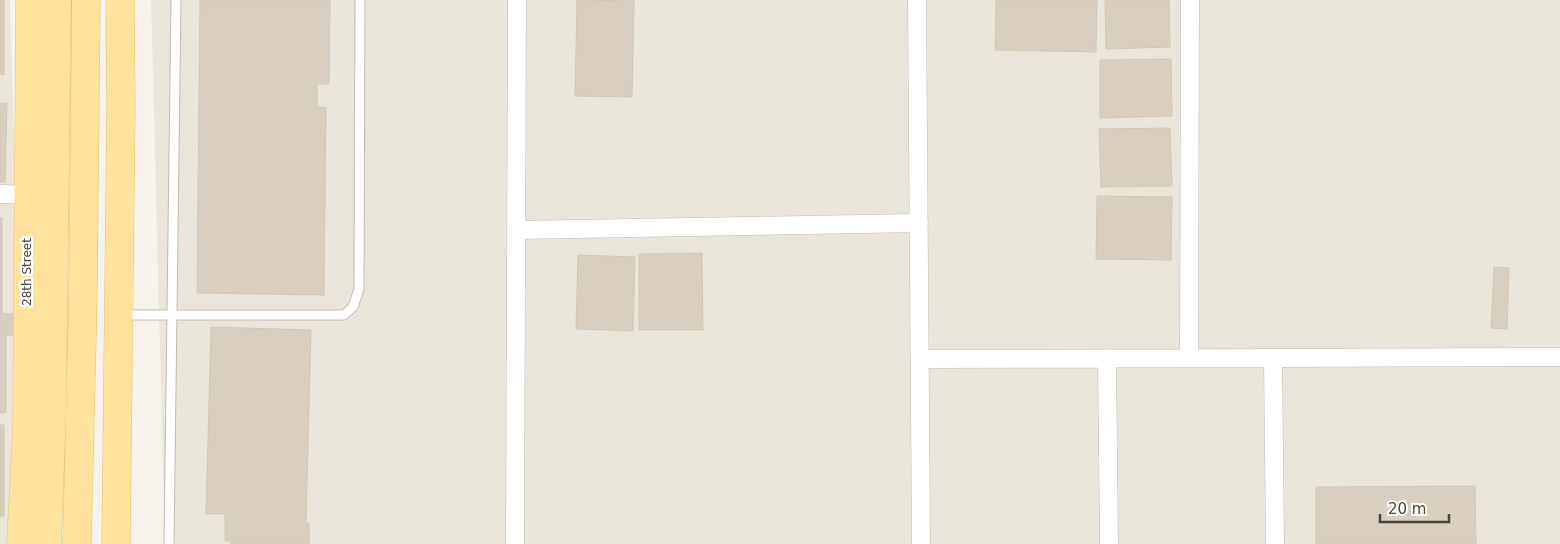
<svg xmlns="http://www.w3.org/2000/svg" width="1560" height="544" font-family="'DejaVu Sans',sans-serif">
<rect width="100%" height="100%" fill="#f6f3ec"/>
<!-- residential -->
<path fill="#eae5da" d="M 0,0 L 10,0 L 20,343 L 8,544 L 0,544 Z
M 151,0 L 1560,0 L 1560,544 L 165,544 Z"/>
<!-- building -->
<path fill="#d8cfc1" stroke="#d3c7b4" d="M 0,0 L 4,0 L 4,75 L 0,74 Z
M 200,0 L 330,0 L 329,84 L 317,84 L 317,107 L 326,107 L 324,295 L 197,293 Z
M 577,0 L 634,1 L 632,97 L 575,96 Z
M 996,0 L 1097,0 L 1096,52 L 995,50 Z
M 1105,0 L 1169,0 L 1170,47 L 1106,49 Z
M 1171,59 L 1172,116 L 1100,118 L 1100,60 Z
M 0,103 L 7,103 L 5,182 L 0,182 Z
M 1170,128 L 1172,186 L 1101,187 L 1099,129 Z
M 1097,196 L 1172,197 L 1171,260 L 1096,259 Z
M 0,218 L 2,218 L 2,314 L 14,314 L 14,335 L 6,335 L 6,413 L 0,413 Z
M 702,253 L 703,330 L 639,330 L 639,254 Z
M 578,255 L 635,257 L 633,331 L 576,329 Z
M 1494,267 L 1509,268 L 1507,329 L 1491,328 Z
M 211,327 L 311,330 L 306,523 L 309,523 L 309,544 L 231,544 L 231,541 L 225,541 L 225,514 L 206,514 Z
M 0,425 L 4,425 L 4,516 L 0,516 Z
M 1475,486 L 1476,544 L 1316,544 L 1316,487 Z"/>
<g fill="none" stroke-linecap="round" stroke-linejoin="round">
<defs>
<path id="lane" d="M 122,315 L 344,315 L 353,307 L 359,289 L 360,0
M 169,544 L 176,0"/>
<path id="street" d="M 917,0 L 921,544
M 0,194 L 28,195
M 516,230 L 919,223
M 1107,358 L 1109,544
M 1189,358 L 1190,0
M 1273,358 L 1275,544
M 920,359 L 1560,357
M 515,544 L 517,0"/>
<path id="primary" d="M 21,544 L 27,426 L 30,0
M 47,544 L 52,409 L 57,0
M 77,544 L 83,294 L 86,0
M 116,544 L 121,106 L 120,0"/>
</defs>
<!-- lane casing -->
<use href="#lane" stroke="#c2bbae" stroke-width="11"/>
<!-- street casing -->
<use href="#street" stroke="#c2bbae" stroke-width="19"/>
<!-- primary casing -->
<use href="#primary" stroke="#e6c16a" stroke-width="29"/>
<!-- lane -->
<use href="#lane" stroke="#fff" stroke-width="9"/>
<!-- street -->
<use href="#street" stroke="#fff" stroke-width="18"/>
<!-- primary -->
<use href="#primary" stroke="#ffe39c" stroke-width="28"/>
</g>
<g text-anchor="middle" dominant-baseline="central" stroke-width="5" stroke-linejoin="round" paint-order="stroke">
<!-- street labels -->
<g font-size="12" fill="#4b4439" stroke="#fff">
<text transform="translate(27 272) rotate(-90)">28th Street</text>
</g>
</g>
<!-- scale -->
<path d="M1380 514v8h69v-8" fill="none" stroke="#4b4439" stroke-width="2.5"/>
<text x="1388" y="514" font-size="15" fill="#4b4439" stroke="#ffffff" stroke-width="4" paint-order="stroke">20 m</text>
</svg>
